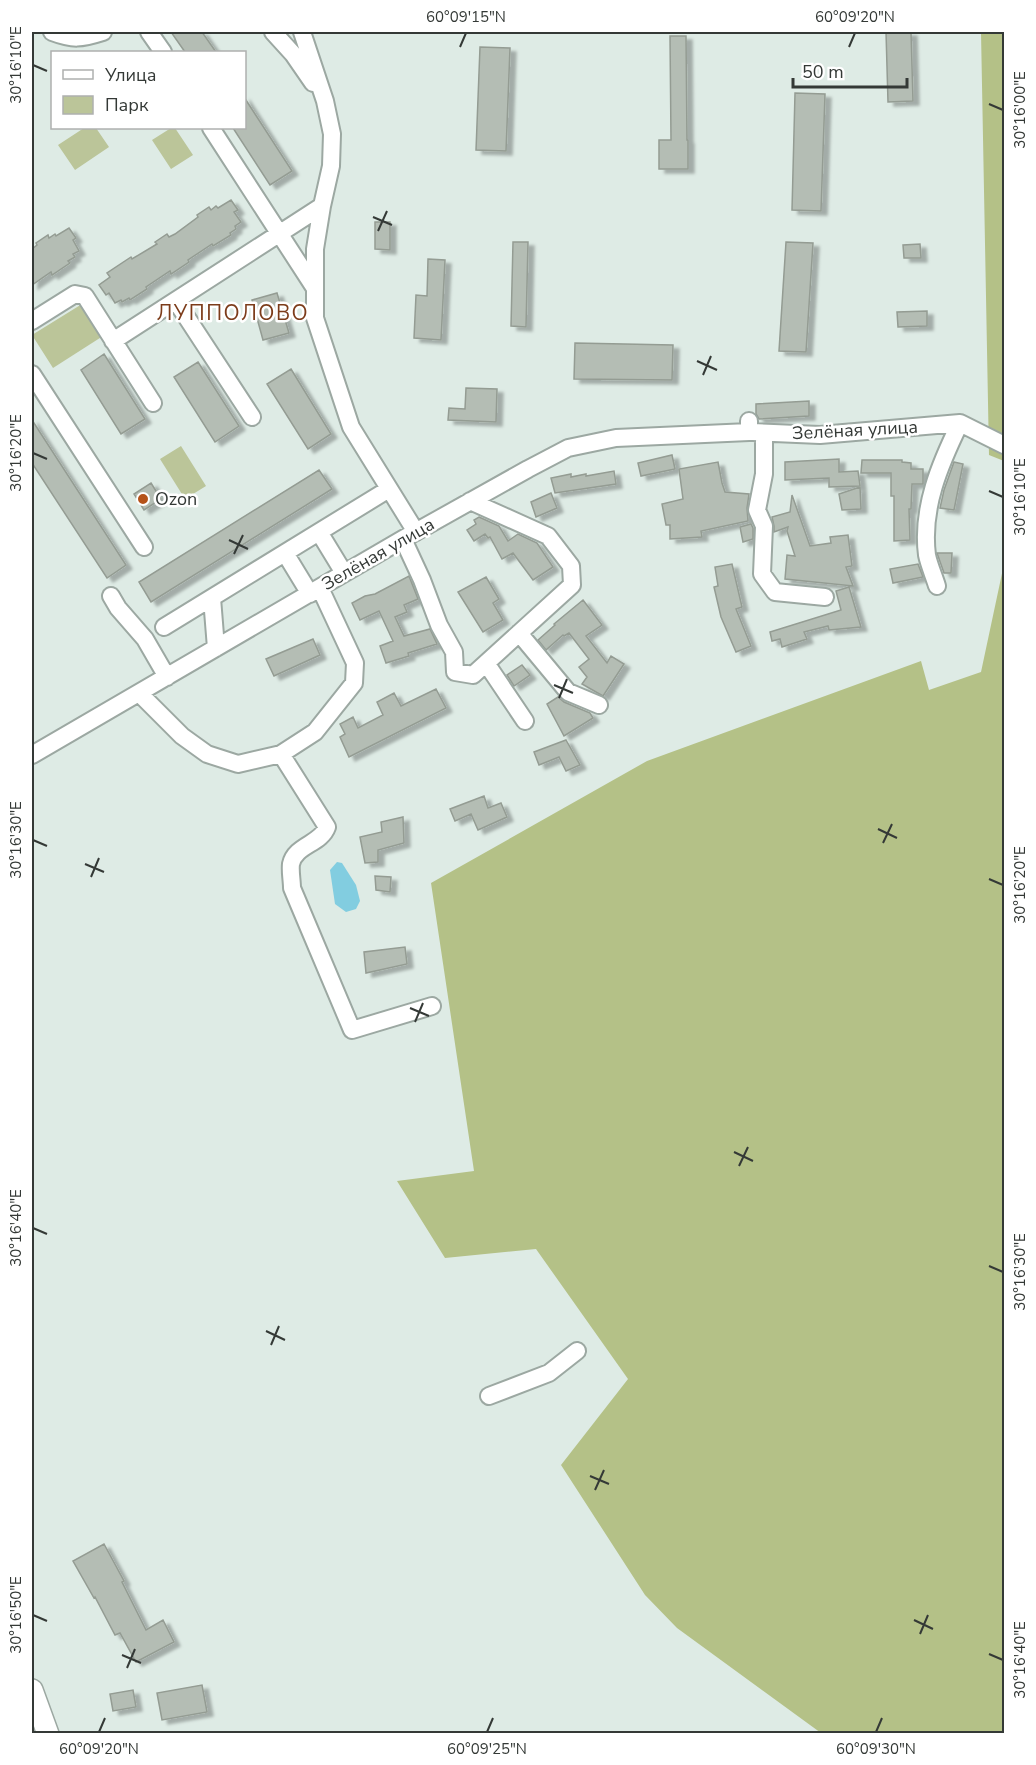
<svg xmlns="http://www.w3.org/2000/svg" width="1036" height="1765" font-family="'Nunito Sans',sans-serif">
<defs>
<filter id="shadow"><feDropShadow dx="6" dy="4" stdDeviation="1.5" flood-color="#0004"/></filter>
</defs>
<rect width="100%" height="100%" fill="#deebe5"/>
<!-- green -->
<path fill="#bbc599" d="M 84,128 L 96,128 L 109,147 L 75,170 L 58,145 Z
M 171,128 L 175,128 L 193,155 L 171,169 L 152,140 Z
M 82,304 L 103,336 L 53,368 L 32,335 Z
M 181,446 L 206,486 L 185,499 L 160,459 Z"/>
<!-- forest -->
<path fill="#b4c187" d="M 981,32 L 1004,32 L 1004,461 L 989,455 Z
M 1004,564 L 1004,1733 L 821,1733 L 677,1628 L 645,1595 L 561,1465 L 628,1379 L 536,1249 L 445,1258 L 397,1181 L 474,1171 L 431,883 L 647,761 L 921,661 L 929,690 L 981,672 Z"/>
<!-- water -->
<path fill="#82cde0" d="M 337,862 L 342,863 L 356,885 L 360,901 L 356,909 L 346,912 L 335,904 L 330,870 Z"/>
<!-- building -->
<path fill="#b4bdb4" stroke="#949c93" stroke-width="1.5" filter="url(#shadow)" d="M 171,32 L 202,32 L 216,52 L 185,52 Z
M 886,32 L 911,32 L 913,101 L 888,102 Z
M 670,36 L 686,36 L 687,140 L 688,140 L 688,169 L 659,169 L 659,140 L 671,140 Z
M 480,47 L 510,48 L 506,151 L 476,150 Z
M 795,93 L 825,94 L 821,211 L 792,210 Z
M 244,97 L 292,171 L 270,185 L 233,128 L 244,128 Z
M 231,200 L 238,210 L 234,212 L 241,222 L 235,226 L 236,229 L 230,233 L 231,235 L 213,246 L 212,244 L 188,260 L 189,262 L 171,274 L 170,271 L 146,287 L 147,289 L 130,300 L 129,298 L 122,302 L 121,300 L 115,303 L 109,293 L 106,295 L 99,285 L 110,277 L 107,273 L 131,257 L 132,259 L 157,244 L 155,242 L 167,234 L 169,237 L 175,234 L 198,217 L 197,215 L 209,207 L 211,210 L 216,206 L 218,208 Z
M 375,222 L 390,222 L 390,250 L 375,249 Z
M 69,228 L 76,238 L 73,240 L 79,251 L 73,254 L 75,257 L 68,261 L 70,263 L 52,275 L 51,272 L 32,285 L 32,249 L 37,245 L 36,243 L 48,235 L 49,238 L 55,234 L 56,236 Z
M 513,242 L 528,242 L 526,327 L 511,326 Z
M 786,242 L 813,243 L 806,352 L 779,351 Z
M 920,244 L 921,258 L 904,258 L 903,245 Z
M 428,259 L 445,260 L 441,340 L 414,338 L 416,295 L 427,296 Z
M 277,293 L 289,333 L 263,340 L 252,300 Z
M 927,311 L 927,326 L 898,327 L 897,312 Z
M 575,343 L 673,345 L 672,380 L 574,379 Z
M 104,354 L 145,419 L 121,434 L 81,370 Z
M 198,362 L 239,426 L 215,442 L 174,377 Z
M 291,369 L 331,434 L 308,449 L 267,384 Z
M 466,388 L 497,389 L 496,422 L 448,420 L 449,408 L 465,409 Z
M 809,401 L 809,416 L 759,419 L 756,414 L 756,404 Z
M 32,420 L 126,565 L 107,578 L 32,463 Z
M 672,455 L 675,469 L 641,476 L 638,463 Z
M 839,459 L 839,472 L 858,471 L 860,486 L 829,487 L 829,478 L 785,480 L 785,462 Z
M 862,460 L 902,460 L 902,462 L 911,463 L 911,469 L 923,469 L 923,484 L 912,484 L 911,509 L 909,509 L 910,540 L 894,541 L 894,496 L 891,496 L 891,473 L 861,473 Z
M 718,462 L 722,483 L 725,492 L 749,494 L 747,508 L 748,521 L 701,531 L 702,537 L 670,539 L 670,525 L 666,525 L 662,504 L 683,499 L 679,469 Z
M 954,462 L 963,464 L 954,510 L 940,508 L 944,490 Z
M 319,470 L 332,489 L 151,602 L 139,582 Z
M 614,471 L 616,484 L 555,493 L 551,478 L 571,474 L 571,477 L 586,474 L 586,476 Z
M 151,483 L 161,499 L 144,510 L 134,494 Z
M 860,487 L 861,509 L 842,510 L 839,494 Z
M 551,493 L 557,508 L 536,517 L 531,502 Z
M 792,495 L 810,546 L 831,543 L 830,537 L 848,535 L 852,566 L 846,567 L 853,586 L 785,579 L 787,555 L 795,556 L 787,531 L 788,527 L 774,532 L 774,526 L 772,517 L 790,512 Z
M 479,517 L 499,526 L 508,541 L 518,534 L 537,543 L 553,567 L 533,580 L 513,553 L 502,559 L 490,537 L 488,538 L 485,534 L 474,541 L 467,530 L 476,524 L 474,520 Z
M 751,524 L 753,528 L 753,539 L 743,542 L 740,527 Z
M 937,553 L 952,553 L 951,573 L 944,573 Z
M 732,564 L 742,607 L 736,609 L 751,646 L 736,652 L 721,617 L 714,587 L 718,586 L 715,567 Z
M 918,564 L 923,577 L 893,583 L 890,569 Z
M 409,576 L 418,599 L 404,605 L 407,612 L 395,617 L 404,636 L 430,629 L 437,644 L 408,653 L 409,656 L 386,663 L 380,646 L 393,641 L 379,611 L 360,620 L 352,603 L 365,596 L 375,594 Z
M 486,577 L 499,599 L 493,603 L 503,620 L 483,632 L 458,592 Z
M 849,587 L 861,627 L 829,630 L 828,626 L 804,632 L 807,639 L 782,647 L 780,639 L 772,641 L 770,632 L 841,610 L 836,591 Z
M 583,600 L 602,625 L 586,636 L 607,663 L 611,656 L 624,664 L 603,696 L 582,684 L 587,677 L 579,667 L 589,659 L 569,633 L 564,636 L 563,635 L 546,650 L 538,640 L 555,625 L 554,624 Z
M 313,639 L 320,655 L 274,676 L 266,659 Z
M 522,665 L 530,675 L 514,686 L 507,675 Z
M 436,689 L 446,708 L 349,757 L 340,737 L 345,734 L 340,724 L 353,717 L 358,728 L 383,715 L 377,702 L 394,693 L 401,706 Z
M 558,697 L 564,702 L 590,713 L 593,718 L 564,736 L 547,704 Z
M 566,740 L 580,765 L 566,771 L 559,757 L 539,765 L 534,752 Z
M 484,796 L 488,808 L 501,803 L 507,817 L 478,830 L 471,814 L 455,821 L 450,809 Z
M 403,817 L 404,843 L 378,850 L 378,862 L 365,863 L 360,837 L 382,832 L 381,822 Z
M 375,876 L 391,877 L 390,892 L 376,890 Z
M 405,947 L 407,964 L 366,973 L 364,952 Z
M 104,1544 L 124,1581 L 122,1582 L 146,1630 L 163,1620 L 174,1642 L 136,1662 L 120,1633 L 115,1635 L 95,1597 L 94,1598 L 73,1561 Z
M 202,1685 L 207,1712 L 162,1720 L 157,1693 Z
M 133,1690 L 136,1707 L 113,1711 L 110,1694 Z"/>
<g fill="none" stroke-linecap="round" stroke-linejoin="round">
<defs>
<path id="minor" d="M 52,32 C 73,40 81,39 103,32
M 149,32 L 163,52
M 273,32 L 293,54 L 313,83
M 302,32 L 325,101 L 332,134 L 331,166 L 322,206 L 315,249 L 315,318 L 351,427 L 416,532
M 211,128 L 314,287
M 176,301 L 252,417
M 32,321 L 75,294 L 85,296 L 153,403
M 113,341 L 322,206
M 32,374 L 144,547
M 960,423 L 1004,445
M 753,432 L 820,435 L 960,423
M 764,433 L 764,474 L 757,510 L 764,526 L 762,574 L 775,592 L 825,597
M 319,532 L 344,573
M 403,539 L 422,580 L 439,625 L 454,652 L 455,672 L 473,675 L 572,585 L 571,566 L 548,536 L 470,501
M 285,553 L 310,594
M 937,586 C 934,576 929,565 927,555 C 921,508 940,464 960,423
M 111,596 L 118,608 L 145,639 L 167,677
M 212,598 L 216,648
M 164,627 L 389,489
M 519,633 L 568,692 L 599,705
M 486,663 L 525,721
M 139,693 L 182,736 L 207,754 L 238,764 L 281,754 L 315,732 L 354,683 L 355,663 L 320,588
M 281,754 L 327,827 C 321,844 295,845 291,864 C 290,871 292,881 292,888 L 352,1030 L 432,1006
M 32,755 L 403,539 L 528,469 L 568,448 L 616,438 L 749,432 L 749,421
M 489,1396 L 549,1373 L 577,1351"/>
<path id="major" d="M 32,1690 L 48,1734"/>
</defs>
<!-- minor casing -->
<use href="#minor" stroke="#9ca8a2" stroke-width="20"/>
<!-- major casing -->
<use href="#major" stroke="#9ca8a2" stroke-width="24"/>
<!-- minor -->
<use href="#minor" stroke="#fff" stroke-width="16"/>
<!-- major -->
<use href="#major" stroke="#fff" stroke-width="21"/>
</g>
<!-- ticks -->
<path fill="none" stroke="#343936" stroke-width="2" d="M 460,47 L 466,33M 849,47 L 855,33M 33,65 L 47,71M 989,104 L 1003,110M 373,217 L 392,225M 378,231 L 387,211M 697,361 L 717,370M 703,375 L 711,356M 33,453 L 47,459M 989,491 L 1003,497M 229,540 L 248,549M 234,554 L 243,535M 554,685 L 573,693M 559,698 L 567,679M 878,829 L 897,838M 33,840 L 47,846M 883,843 L 892,824M 85,864 L 104,872M 91,877 L 99,858M 989,879 L 1003,885M 410,1008 L 429,1016M 415,1022 L 423,1003M 734,1152 L 753,1161M 739,1166 L 748,1147M 33,1228 L 47,1234M 989,1266 L 1003,1272M 266,1331 L 285,1340M 271,1345 L 279,1326M 590,1476 L 609,1484M 595,1490 L 604,1470M 33,1615 L 47,1621M 914,1620 L 933,1629M 920,1634 L 928,1615M 989,1654 L 1003,1660M 122,1655 L 141,1663M 127,1668 L 135,1649M 99,1732 L 105,1718M 487,1732 L 493,1718M 876,1732 L 882,1718"/>
<!-- markers -->
<circle fill="#b55219" stroke="#fff" stroke-width="2" cx="143" cy="499" r="6"/>
<g text-anchor="middle" dominant-baseline="central" stroke-width="5" stroke-linejoin="round" paint-order="stroke">
<!-- street labels -->
<g font-size="18" fill="#343936" stroke="#fff">
<text transform="translate(855 430) rotate(-3)">Зелёная улица</text>
<text transform="translate(378 554) rotate(-30)">Зелёная улица</text>
</g>
<!-- poi labels -->
<g font-size="18" fill="#343936" stroke="#fff" text-anchor="start">
<text x="155" y="499">Ozon</text>
</g>
<!-- quarter labels -->
<g font-size="21" letter-spacing="1.5" fill="#7c3c1a" stroke="#fff">
<text x="233" y="313">ЛУППОЛОВО</text>
</g>
</g>
<!-- border -->
<rect width="1036" height="1765" fill="none" stroke="#ffffff" stroke-width="66"/>
<!-- legend -->
<rect x="51" y="51" width="195" height="78" fill="#ffffff" stroke="#aeb0af" stroke-width="1.5"/>
<rect x="63" y="70" width="30" height="9" fill="#ffffff" stroke="#aeb0af" stroke-width="1.5"/>
<text x="105" y="81" font-size="18" fill="#343936">Улица</text>
<rect x="63" y="96" width="30" height="18" fill="#bbc599" stroke="#aeb0af" stroke-width="1.5"/>
<text x="105" y="111" font-size="18" fill="#343936">Парк</text>
<!-- scale -->
<path d="M793 78v9h114v-9" fill="none" stroke="#343936" stroke-width="3"/>
<text x="802" y="78" font-size="18" fill="#343936" stroke="#ffffff" stroke-width="4.5" paint-order="stroke">50 m</text>
<rect x="33" y="33" width="970" height="1699" fill="none" stroke="#343936" stroke-width="2"/>
<g font-size="15" text-anchor="middle" fill="#343936">
<text x="466" y="22">60°09'15"N</text>
<text x="855" y="22">60°09'20"N</text>
<text transform="translate(16 65) rotate(-90)" y="5">30°16'10"E</text>
<text transform="translate(1020 110) rotate(-90)" y="5">30°16'00"E</text>
<text transform="translate(16 453) rotate(-90)" y="5">30°16'20"E</text>
<text transform="translate(1020 497) rotate(-90)" y="5">30°16'10"E</text>
<text transform="translate(16 840) rotate(-90)" y="5">30°16'30"E</text>
<text transform="translate(1020 885) rotate(-90)" y="5">30°16'20"E</text>
<text transform="translate(16 1228) rotate(-90)" y="5">30°16'40"E</text>
<text transform="translate(1020 1272) rotate(-90)" y="5">30°16'30"E</text>
<text transform="translate(16 1615) rotate(-90)" y="5">30°16'50"E</text>
<text transform="translate(1020 1660) rotate(-90)" y="5">30°16'40"E</text>
<text x="99" y="1754">60°09'20"N</text>
<text x="487" y="1754">60°09'25"N</text>
<text x="876" y="1754">60°09'30"N</text>
</g>
</svg>
